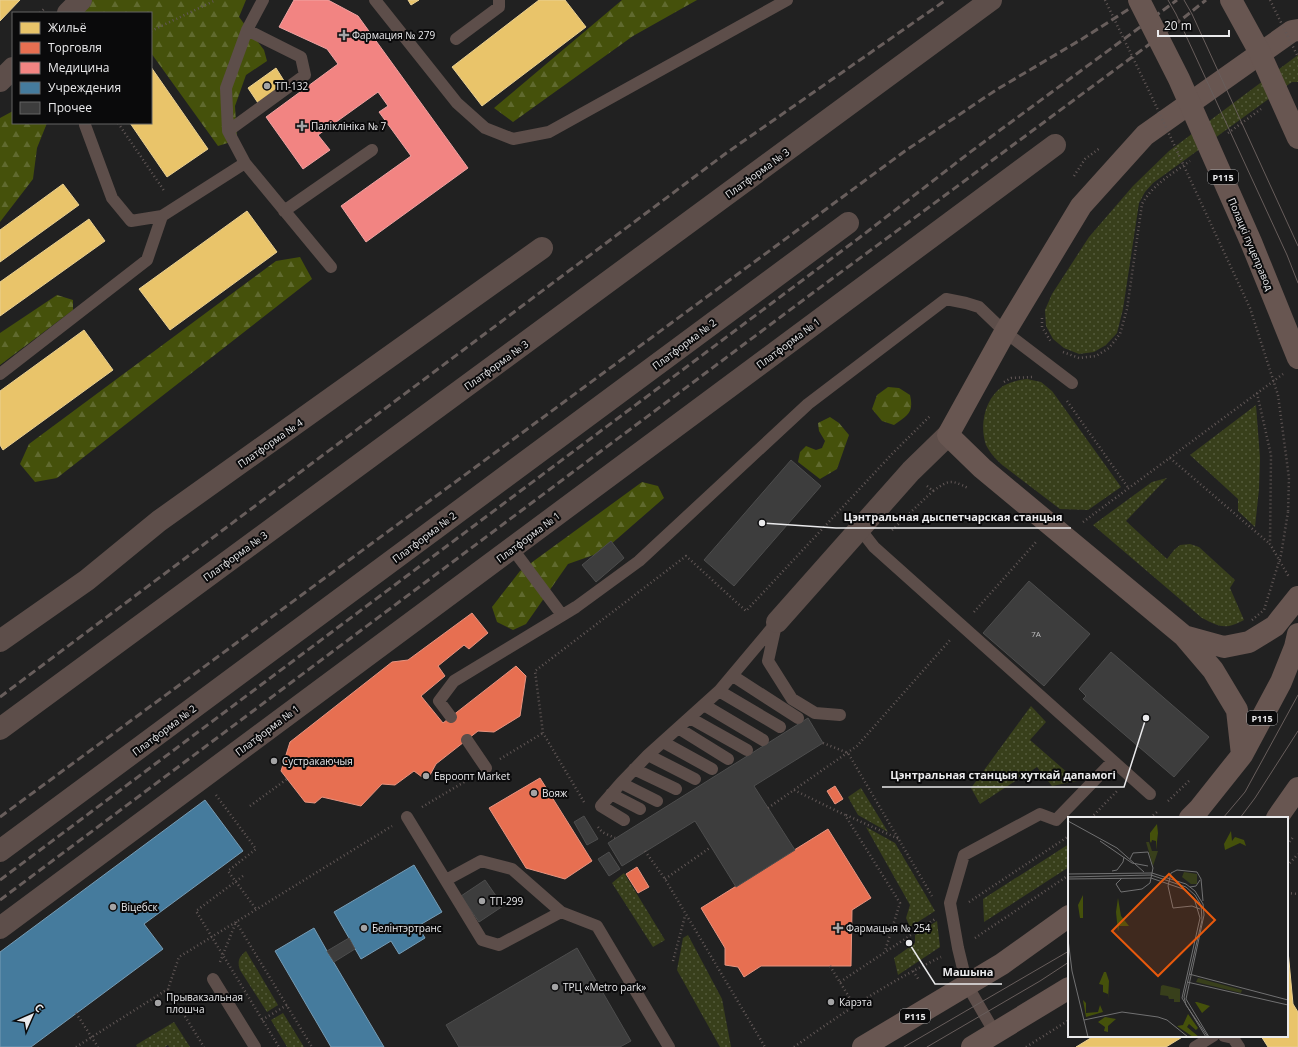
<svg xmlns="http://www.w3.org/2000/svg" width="1298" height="1047" font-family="'Open Sans',sans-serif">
<defs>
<pattern id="grass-dots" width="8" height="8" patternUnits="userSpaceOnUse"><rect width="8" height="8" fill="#383f1b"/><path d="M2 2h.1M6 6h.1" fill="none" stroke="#555b3c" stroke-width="1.8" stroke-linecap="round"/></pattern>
<pattern id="forest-firs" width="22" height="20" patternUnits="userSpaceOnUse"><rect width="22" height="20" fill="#45510b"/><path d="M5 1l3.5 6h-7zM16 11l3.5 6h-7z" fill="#606a2f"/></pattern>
</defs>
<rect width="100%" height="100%" fill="#212121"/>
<!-- grass -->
<path fill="url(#grass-dots)" d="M 1298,55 L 1298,82 L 1292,82 L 1153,183 L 1145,192 L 1139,203 L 1123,309 L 1117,333 L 1106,345 L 1094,352 L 1079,354 L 1064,348 L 1053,339 L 1046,326 L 1045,310 L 1052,294 L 1089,237 L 1133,186 L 1169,151 Z
M 1027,379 L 1041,382 L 1052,391 L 1121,487 L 1088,510 L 1060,509 L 1001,464 C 995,458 990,453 986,445 C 979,425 985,398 1003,386 C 1011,382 1018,380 1027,379 Z
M 1256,405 L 1260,458 L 1259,489 L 1255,527 L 1238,511 L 1238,499 L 1190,455 Z
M 1167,478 L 1126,521 L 1167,559 L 1174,550 L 1180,545 L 1190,544 L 1199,547 L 1235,580 L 1230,588 L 1244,620 C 1225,630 1220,627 1202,618 L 1093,525 L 1152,482 Z
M 1031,706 L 1046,722 L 1030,740 L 1077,781 L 1052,786 L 1037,767 L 980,804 L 971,788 Z
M 861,788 L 888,832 L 858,815 L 848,797 Z
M 866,827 L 895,843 L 935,911 L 910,927 L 906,918 L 910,905 Z
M 1069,844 L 1069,867 L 984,922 L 983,899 Z
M 624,873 L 665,940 L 653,947 L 612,883 Z
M 937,921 L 940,947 L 898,975 L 894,958 L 915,943 L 915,935 Z
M 688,935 L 722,999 L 731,1047 L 720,1047 L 677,970 L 683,938 Z
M 246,951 L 278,1005 L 267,1012 L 240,970 C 237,961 239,957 246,951 Z
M 283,1013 L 304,1047 L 287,1047 L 271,1020 Z
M 174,1022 L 190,1047 L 169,1047 L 168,1045 L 165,1047 L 137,1047 L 136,1045 Z"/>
<!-- forest -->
<path fill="url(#forest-firs)" d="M 92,0 L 246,0 L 239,17 L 264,50 L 267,61 L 246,75 L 235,106 L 237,140 L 218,146 L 151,53 L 151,13 L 79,13 Z
M 622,0 L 697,0 L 633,36 L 513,122 L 494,108 Z
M 13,111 L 13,123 L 47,123 L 37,148 L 33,179 L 0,222 L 0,118 Z
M 300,257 L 312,279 L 57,478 L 35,482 L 20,464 L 29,444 L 276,261 Z
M 57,295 L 73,300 L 73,310 L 0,365 L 0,333 Z
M 888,387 L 899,388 L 910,395 C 914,413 908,415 894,425 L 882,421 L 872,409 L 877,395 Z
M 830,417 L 839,423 L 849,435 L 837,469 L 820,479 L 798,462 L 800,452 L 806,446 L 816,450 L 822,448 L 825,441 L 819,431 L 818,423 Z
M 642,482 L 658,486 L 664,498 L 602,552 L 568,564 L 526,624 L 513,630 L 497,622 L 492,607 L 520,571 Z"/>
<!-- homes -->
<path fill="#e9c46a" stroke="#e9cf91" d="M 0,0 L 20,0 L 0,21 Z
M 408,0 L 419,0 L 411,5 Z
M 539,0 L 565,0 L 586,27 L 482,106 L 452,67 Z
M 151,67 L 208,149 L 167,177 L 130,123 L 151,123 Z
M 276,68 L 286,84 L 258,103 L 248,88 Z
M 63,184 L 79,205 L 0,262 L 0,230 Z
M 247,211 L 277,252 L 170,330 L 139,289 Z
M 89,219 L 105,241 L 0,316 L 0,282 Z
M 84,330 L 113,370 L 3,450 L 0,445 L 0,391 Z
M 1287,940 L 1293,1004 L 1298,1012 L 1298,1047 L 1268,1047 L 1261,1036 L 1287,1036 Z
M 1094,1036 L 1184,1036 L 1166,1047 L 1076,1047 Z"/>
<!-- shops -->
<path fill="#e76f51" stroke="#e89480" d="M 472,613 L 488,633 L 469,649 L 464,645 L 438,666 L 445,676 L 421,696 L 443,723 L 516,666 L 526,676 L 520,716 L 494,732 L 478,731 L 436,764 L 430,775 L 422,777 L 414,771 L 395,785 L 382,784 L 361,806 L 322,797 L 315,803 L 305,802 L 281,771 L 290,742 L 392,662 L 408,660 Z
M 540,778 L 592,861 L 565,879 L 526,868 L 489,808 Z
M 835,786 L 843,799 L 835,804 L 827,791 Z
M 828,829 L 871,898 L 852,910 L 851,966 L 761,966 L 744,977 L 738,967 L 725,965 L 725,948 L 701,908 Z
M 637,867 L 649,887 L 638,893 L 626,874 Z"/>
<!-- health -->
<path fill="#f28482" stroke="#f0a3a2" d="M 294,0 L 328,0 L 358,16 L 468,168 L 366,242 L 341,206 L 411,156 L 379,112 L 388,106 L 378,92 L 318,135 L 330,150 L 303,169 L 266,117 L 338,64 L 327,49 L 279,27 Z"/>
<!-- public -->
<path fill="#457b9d" stroke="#769cb5" d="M 205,800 L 243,851 L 144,924 L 163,949 L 31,1047 L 0,1047 L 0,952 Z
M 414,865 L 442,912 L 418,926 L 425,938 L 399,954 L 391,941 L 361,959 L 334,912 Z
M 314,928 L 327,951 L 384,1047 L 331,1047 L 275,951 Z"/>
<!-- building -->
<path fill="#3d3d3d" stroke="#4d4d4d" d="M 791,460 L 821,486 L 734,586 L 704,560 Z
M 611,541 L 624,558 L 596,582 L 582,565 Z
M 1029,581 L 1090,634 L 1044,686 L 983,633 Z
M 1111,652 L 1209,737 L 1174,777 L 1083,699 L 1086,696 L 1079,689 Z
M 808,718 L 823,743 L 754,786 L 795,850 L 736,887 L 695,821 L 622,866 L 608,843 Z
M 584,816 L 598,839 L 587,845 L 574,822 Z
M 609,852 L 620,869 L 609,876 L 598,859 Z
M 485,880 L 503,906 L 479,922 L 461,896 Z
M 349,938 L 355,949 L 334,962 L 327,951 Z
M 577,948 L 631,1041 L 620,1047 L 459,1047 L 446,1025 Z"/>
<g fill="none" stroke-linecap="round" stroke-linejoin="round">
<!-- path -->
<path stroke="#625857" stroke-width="2.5" stroke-dasharray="1 3" stroke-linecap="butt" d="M 40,13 L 45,8
M 151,31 L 216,0
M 118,123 L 165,192
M 1228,133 L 1261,109
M 1074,176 L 1085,159 L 1100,148
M 1042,318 L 1042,327 L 1051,342
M 1063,352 L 1079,358 L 1096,356 L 1109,348 L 1120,334 L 1127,309 L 1142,204 C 1153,184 1172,174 1190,161
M 1004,382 L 1011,378 L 1032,377
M 1257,393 L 1271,455 L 1270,544 L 1289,577
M 1278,395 L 1289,478 L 1288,512
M 1067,401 L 1129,489
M 1170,458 L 1270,544
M 927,486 L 933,491 C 949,480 950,479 968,488
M 1083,522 L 1283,374
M 892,530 L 933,491
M 974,612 L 1036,542
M 823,743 L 848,753 L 932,896
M 500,759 L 543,733
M 794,790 L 845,815 L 900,903 L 885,951
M 216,795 L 256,849 L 228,871 L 256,909
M 1168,801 L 1190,780
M 584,802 L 543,733 L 535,671 L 686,556 L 746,611 L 892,454 L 930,416
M 250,806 L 287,779
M 422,807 L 471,778
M 768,808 L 857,746 L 950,640
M 846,815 L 899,839
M 1091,818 L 1118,790
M 1150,818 L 1157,812
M 598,827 L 602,832 L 615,838
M 1287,845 L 1294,836
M 645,851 L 665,879 L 765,1047
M 1287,866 L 1298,854
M 243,876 L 196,911 L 279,1047
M 665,879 L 711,847
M 1287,893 L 1298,894
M 969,902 L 1069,836
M 236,922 L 312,1047
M 975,938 L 1069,875
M 673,961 L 685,916
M 220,962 L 236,922
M 830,966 L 854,1005
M 913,971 L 919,980
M 840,982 L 935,919
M 168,989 L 204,1047
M 76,1013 L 98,1047
M 262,1020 L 287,1005
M 76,1047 L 168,989 L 179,957 L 392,826
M 794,1047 C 841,1014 888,982 941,957
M 1026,1047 L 1069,1020"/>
<!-- lane -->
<path stroke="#5d4e4a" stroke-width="12" d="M 375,0 L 457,103 L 485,128 L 513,139 L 549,132 L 787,0
M 456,39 L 499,7 L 499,0
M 85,125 L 112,198 L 131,221 L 162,216
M 228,131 L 305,75 L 301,57 L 247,30
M 245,163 L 331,267
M 284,211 L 372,150
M 0,374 L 147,260 L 162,216 L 245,163 L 228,131 L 226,88 L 247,30 L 263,0
M 860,529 L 874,547 L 1150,794
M 512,548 L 562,615
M 776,625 L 768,661 L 792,699 L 815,713 L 840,715
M 733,676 L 798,718
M 719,691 L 780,727
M 704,705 L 763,740
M 451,717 L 439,701 L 454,681 L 576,607 L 639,561 L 808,404 L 946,299 L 966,303 L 979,307 L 1005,332 L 1072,383
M 690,718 L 747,750
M 678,728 L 728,759
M 467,740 L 486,768
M 663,742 L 712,769
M 648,755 L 695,779
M 634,769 L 676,789
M 621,783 L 657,801
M 611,794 L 640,809
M 407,817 L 482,940 L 499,945 L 561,912 L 597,926 L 669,1047
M 624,820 L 601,806 L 621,783 L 648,755 L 719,691 L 777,622
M 446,880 L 481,861 L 512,869 L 561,912
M 213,979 L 255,1047
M 995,1033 L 967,985 L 958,948 L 952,914 L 950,903 L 964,855 L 1040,814 L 1056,820 L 1113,761
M 1224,1036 L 1233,1038 L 1239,1047
M 1195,1047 L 1213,1036"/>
<!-- street -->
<path stroke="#5d4e4a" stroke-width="22" d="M 68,13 L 81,0
M 0,81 L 13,68
M 777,622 L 911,471 L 948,435
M 0,641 L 87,580 L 159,521 L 542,248
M 0,729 L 991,0
M 0,851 L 848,223
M 0,928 L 1055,145"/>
<!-- primary -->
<path stroke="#685651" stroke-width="22" d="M 1184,636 L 1224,647 L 1249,642 L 1275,626 L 1298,597
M 1242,755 L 1237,710 L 1213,670 L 1184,636 L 982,468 L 948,435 L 1005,332 L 1081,206 L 1145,135 L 1292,31 L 1298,30
M 1190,818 L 1199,809 L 1242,755 L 1281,682 L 1295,647 L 1298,634
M 1277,818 L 1298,788
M 863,1047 L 1002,964 L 1069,916
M 972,1047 L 1069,988"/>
<!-- tram -->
<path stroke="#685e5c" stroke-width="1" d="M 1168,0 L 1176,14 L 1287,255 L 1298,283
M 1184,0 L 1192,14 L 1298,246
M 1223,818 L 1245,792 L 1298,695
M 1240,818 L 1255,798 L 1298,731
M 904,1047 L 1069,951
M 927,1047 L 1040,981 L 1069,962"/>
<!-- rail -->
<path stroke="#685e5c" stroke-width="3" stroke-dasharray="8 4" stroke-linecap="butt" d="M 0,697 L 725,154 L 946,0
M 0,817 L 905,151 L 996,90 L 1082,39 L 1143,0
M 0,880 L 859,238 L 969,153 L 1177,0
M 0,900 L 810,295 L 1162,35 L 1206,0"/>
<!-- path-bridge -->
<path stroke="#625857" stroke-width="2.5" stroke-dasharray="1 3" stroke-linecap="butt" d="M 1105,0 L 1150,93 L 1250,308 L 1278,395
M 1270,0 L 1298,57
M 1252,620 L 1264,610 L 1281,555 L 1288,512"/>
<!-- primary-bridge -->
<path stroke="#685651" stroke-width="22" d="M 1139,0 L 1179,79 L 1251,242 L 1298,358
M 1231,0 L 1259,51 L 1298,138"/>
</g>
<!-- markers -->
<g fill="#a4a4a5" stroke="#0a0a0b" stroke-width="1.5">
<path d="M342 29h4v4h4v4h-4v4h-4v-4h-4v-4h4z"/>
<circle cx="267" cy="86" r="4"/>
<path d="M300 120h4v4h4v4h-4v4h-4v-4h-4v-4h4z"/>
<circle cx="274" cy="761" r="4"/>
<circle cx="426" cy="776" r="4"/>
<circle cx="534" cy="793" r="4"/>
<circle cx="482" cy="901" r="4"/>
<circle cx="113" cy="907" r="4"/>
<circle cx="364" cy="928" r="4"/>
<path d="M836 922h4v4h4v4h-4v4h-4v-4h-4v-4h4z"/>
<circle cx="555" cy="987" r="4"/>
<circle cx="831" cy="1002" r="4"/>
<circle cx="158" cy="1003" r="4"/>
</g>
<g text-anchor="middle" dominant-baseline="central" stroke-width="4" stroke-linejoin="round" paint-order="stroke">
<!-- number labels -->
<g font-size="8" fill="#bfbfc0">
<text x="1036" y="633">7А</text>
</g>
<!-- shield labels -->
<g fill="#0a0a0b" stroke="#a7a7a8" stroke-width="1">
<rect x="1208" y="170" width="30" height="14" rx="3"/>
<rect x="1247" y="711" width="30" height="14" rx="3"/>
<rect x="900" y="1009" width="30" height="14" rx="3"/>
</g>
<g font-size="9" font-weight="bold" fill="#eaeaec">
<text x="1223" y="177">Р115</text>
<text x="1262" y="718">Р115</text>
<text x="915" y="1016">Р115</text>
</g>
<!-- poi labels -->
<g font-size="10" fill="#eaeaec" stroke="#0a0a0b" text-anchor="start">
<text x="352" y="35">Фармация № 279</text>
<text x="275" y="86">ТП-132</text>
<text x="311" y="126">Паліклініка № 7</text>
<text x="282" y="761">Сустракаючыя</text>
<text x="434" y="776">Евроопт Market</text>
<text x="542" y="793">Вояж</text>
<text x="490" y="901">ТП-299</text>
<text x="121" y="907">Віцебск</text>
<text x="372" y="928">Белінтэртранс</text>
<text x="846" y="928">Фармацыя № 254</text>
<text x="563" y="987">ТРЦ «Metro park»</text>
<text x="166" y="997">Прывакзальная<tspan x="166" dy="12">плошча</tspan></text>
<text x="839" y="1002">Карэта</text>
</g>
<!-- street labels -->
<g font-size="10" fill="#eaeaec" stroke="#0a0a0b">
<text transform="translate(757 173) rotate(-36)">Платформа № 3</text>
<text transform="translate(1251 244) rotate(67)">Полацкі пуцеправод</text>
<text transform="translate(788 343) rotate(-37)">Платформа № 1</text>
<text transform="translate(684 344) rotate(-37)">Платформа № 2</text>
<text transform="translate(496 365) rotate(-36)">Платформа № 3</text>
<text transform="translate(270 443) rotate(-35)">Платформа № 4</text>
<text transform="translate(424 537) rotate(-37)">Платформа № 2</text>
<text transform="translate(528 537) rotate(-37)">Платформа № 1</text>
<text transform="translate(235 556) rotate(-36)">Платформа № 3</text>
<text transform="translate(164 730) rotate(-37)">Платформа № 2</text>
<text transform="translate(267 730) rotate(-37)">Платформа № 1</text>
</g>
</g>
<!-- overview -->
<g transform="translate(1068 817)">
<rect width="220" height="220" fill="#212121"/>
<path d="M 78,25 L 81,25 L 84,34 L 90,34 L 85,49 ZM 116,55 L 129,57 L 129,67 L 123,67 L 114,60 ZM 130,161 L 174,173 L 173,176 L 128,165 ZM 95,168 L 112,172 L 112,185 L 106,185 L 106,182 L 101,182 L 100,179 L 92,178 L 93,169 Z" fill="#383f1b"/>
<path d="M 89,7 L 90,16 L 88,33 L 88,24 L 84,23 L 83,26 L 82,24 L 82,16 ZM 163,14 L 164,24 L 167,20 L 176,23 L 178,29 L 172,26 L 157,33 L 156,27 ZM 15,78 L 15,101 L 12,101 L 10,88 ZM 50,81 L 53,99 L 61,109 L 51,109 L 50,115 L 48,95 ZM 36,155 L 38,155 L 41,164 L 40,182 L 40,177 L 35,175 L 35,168 L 31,167 ZM 15,183 L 18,186 L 18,196 L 30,195 L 32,188 L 35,195 L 18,200 ZM 127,185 L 129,185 L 142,189 L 134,196 ZM 120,197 L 130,211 L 128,213 L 121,207 L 119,210 L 131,220 L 125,220 L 109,209 L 115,208 ZM 37,200 L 48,202 L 40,209 L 40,215 L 36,214 L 37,210 L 30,205 Z" fill="#45510b"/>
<path fill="none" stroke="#717172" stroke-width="1" d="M 0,4 L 49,31 L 76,55M 32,24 L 64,46 L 80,49M 44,54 L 49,53 L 55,45 L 56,40M 0,57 L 84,56 L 118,67 L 127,74 L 135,87 L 136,98 L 118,182 L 141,220M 0,60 L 83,58 L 118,70 L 127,78 L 133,88 L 134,103 L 116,180 L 118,188 L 140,220M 54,61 L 48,67 L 53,75 L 74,72 L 82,66 L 85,51 L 80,35 L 65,36 L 62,42M 0,62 L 83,61 L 118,73 L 126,81 L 132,101 L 114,181 L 138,220M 122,70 L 128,69 L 132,63M 132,92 L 124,89 L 105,91 L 100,69 L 103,56 L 109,53 L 129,55 L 133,62 L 135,84M 0,122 L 4,154 L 20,220M 121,157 L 220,183M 119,165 L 220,188M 16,203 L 54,195 L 90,200 L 99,203 L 120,220"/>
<path fill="#e8590c" fill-opacity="0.15" stroke="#e8590c" stroke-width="2" d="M 101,57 L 147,103 L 90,159 L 44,114 Z"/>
<rect width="220" height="220" fill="none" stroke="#eaeaec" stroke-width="2"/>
</g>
<!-- callouts -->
<path fill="none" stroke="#eaeaec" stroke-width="1.5" d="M762 523L836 528H1071M1146 718L1124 787H882M909 943L935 984H1002"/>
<g fill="#eaeaec" stroke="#0a0a0b" stroke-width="1.5">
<circle cx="762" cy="523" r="4"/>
<circle cx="1146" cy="718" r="4"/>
<circle cx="909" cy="943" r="4"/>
</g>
<g font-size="11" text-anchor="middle" font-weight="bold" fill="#eaeaec" stroke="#0a0a0b" stroke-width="4" stroke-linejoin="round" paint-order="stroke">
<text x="953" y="521">Цэнтральная дыспетчарская станцыя</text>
<text x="1003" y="779">Цэнтральная станцыя хуткай дапамогі</text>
<text x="968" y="976">Машына</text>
</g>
<!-- legend -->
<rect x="12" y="12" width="140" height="112" fill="#0a0a0b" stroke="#646465"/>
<rect x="20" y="22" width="20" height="12" fill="#e9c46a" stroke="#646465"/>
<text x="48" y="32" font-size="12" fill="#eaeaec">Жильё</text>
<rect x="20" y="42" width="20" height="12" fill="#e76f51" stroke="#646465"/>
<text x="48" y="52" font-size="12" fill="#eaeaec">Торговля</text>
<rect x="20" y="62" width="20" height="12" fill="#f28482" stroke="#646465"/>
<text x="48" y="72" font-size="12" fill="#eaeaec">Медицина</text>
<rect x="20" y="82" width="20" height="12" fill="#457b9d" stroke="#646465"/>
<text x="48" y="92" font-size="12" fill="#eaeaec">Учреждения</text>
<rect x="20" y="102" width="20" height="12" fill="#3d3d3d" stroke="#646465"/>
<text x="48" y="112" font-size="12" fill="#eaeaec">Прочее</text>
<!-- north arrow -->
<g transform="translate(32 1015) rotate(45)" stroke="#0a0a0b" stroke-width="3" paint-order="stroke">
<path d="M0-3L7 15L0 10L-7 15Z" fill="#eaeaec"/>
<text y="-6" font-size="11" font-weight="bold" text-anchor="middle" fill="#eaeaec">С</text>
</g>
<!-- scale -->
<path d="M1158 30v6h71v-6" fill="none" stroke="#eaeaec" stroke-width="2"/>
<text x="1164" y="30" font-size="12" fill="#eaeaec" stroke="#0a0a0b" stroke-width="3" paint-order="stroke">20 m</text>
</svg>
